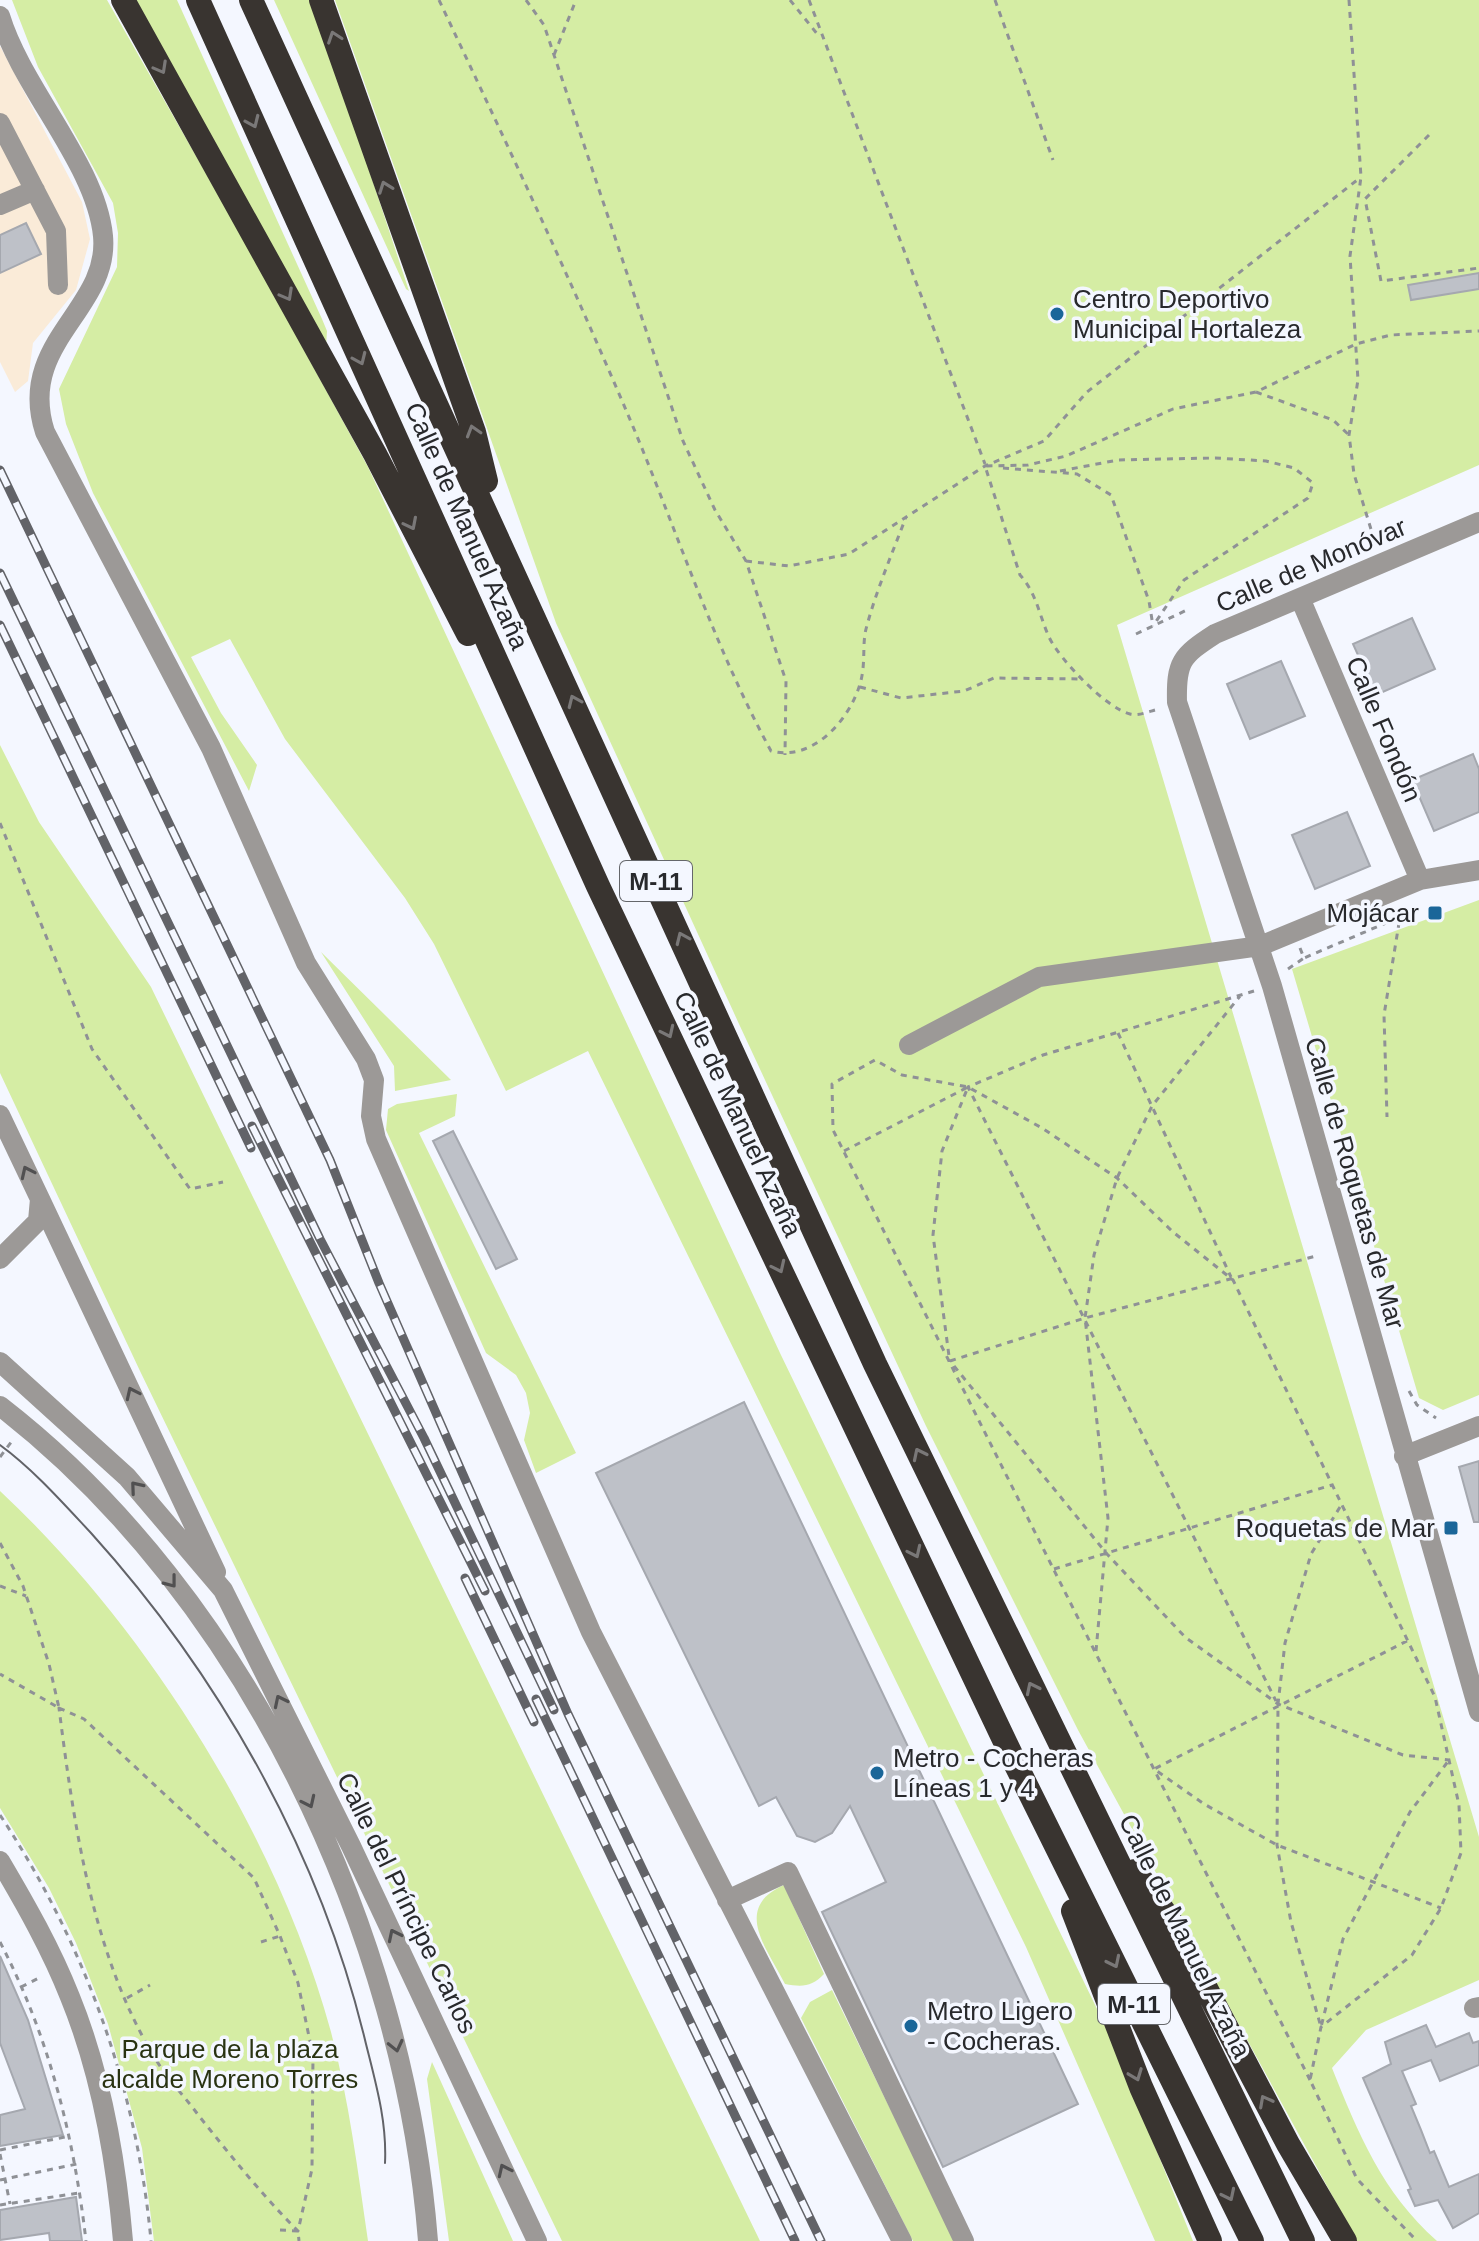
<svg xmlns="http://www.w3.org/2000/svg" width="1479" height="2241" font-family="Arial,sans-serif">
<rect width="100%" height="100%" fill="#f4f7ff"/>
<!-- industrial -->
<path fill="#faebd8" d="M 0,46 L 82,202 L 90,239 L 76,290 L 33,343 L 28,381 L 15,392 L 0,362 Z"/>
<!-- green -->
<path fill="#d5eda4" d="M 12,0 L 107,0 L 244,240 L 368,467 L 780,1353 L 1112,2040 L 1193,2241 L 1155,2241 L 1026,1947 L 588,1051 L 506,1091 L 434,944 L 405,898 L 285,739 L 230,639 L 191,657 L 221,713 L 257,765 L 249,791 L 93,493 L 66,424 L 59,389 L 117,267 L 118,233 L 113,203 L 38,67 Z
M 135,0 L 177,0 L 322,319 L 327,331 L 326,347 Z
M 274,0 L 313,0 L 409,291 L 406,289 Z
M 335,0 L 1479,0 L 1479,465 L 1117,625 L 1479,1837 L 1479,1980 L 1366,2030 L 1332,2068 C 1359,2135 1382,2192 1437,2241 L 1357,2241 L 1078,1730 L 926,1426 L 739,1024 L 556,623 Z
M 0,745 L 39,822 L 151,987 L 760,2241 L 562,2241 L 140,1371 L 0,1073 Z
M 1479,900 L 1479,1395 L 1443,1410 L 1419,1398 L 1292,969 Z
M 321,952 L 451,1080 L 395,1091 L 394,1066 Z
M 457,1094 L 455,1116 L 419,1133 L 576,1453 L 536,1473 L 524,1440 L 530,1413 L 526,1393 L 516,1375 L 486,1353 L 386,1130 L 388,1109 L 397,1104 Z
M 0,1491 C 148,1629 278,1837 331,2032 C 349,2100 358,2172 368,2241 L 154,2241 L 142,2148 L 108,2024 L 76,1943 L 49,1888 L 0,1808 Z
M 784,1885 L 824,1974 C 812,1987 802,1987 785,1984 C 767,1948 732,1908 784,1885 Z
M 832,1990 L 955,2241 L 913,2241 L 801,2018 L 810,2002 Z
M 432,2062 L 513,2241 L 449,2241 L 427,2079 Z"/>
<!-- building -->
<path fill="#bec1c8" stroke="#a5a8af" stroke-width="2" d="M 26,223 L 41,254 L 0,273 L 0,235 Z
M 1479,273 L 1479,289 L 1411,300 L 1408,285 Z
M 1412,618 L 1435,669 L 1376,695 L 1353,644 Z
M 1281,661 L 1305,716 L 1250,739 L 1227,684 Z
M 1473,754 L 1479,769 L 1479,812 L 1434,831 L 1412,780 Z
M 1347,812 L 1370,866 L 1315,889 L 1292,835 Z
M 453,1131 L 517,1259 L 496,1269 L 433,1141 Z
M 744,1402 L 1078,2104 L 943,2167 L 822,1912 L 886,1882 L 850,1806 L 832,1833 L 815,1842 L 797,1836 L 776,1797 L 759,1806 L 596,1473 Z
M 1479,1461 L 1479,1522 L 1474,1522 L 1459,1467 Z
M 0,1956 L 28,2020 L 63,2135 L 0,2146 L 0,2115 L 25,2109 L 0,2043 Z
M 1426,2025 L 1436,2047 L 1469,2033 L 1473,2043 L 1479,2041 L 1479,2065 L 1440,2081 L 1431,2060 L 1402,2071 L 1416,2104 L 1411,2106 L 1421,2130 L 1430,2153 L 1434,2151 L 1449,2187 L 1479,2174 L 1479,2213 L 1453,2228 L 1438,2200 L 1415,2206 L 1408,2190 L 1411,2189 L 1363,2078 L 1391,2064 L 1385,2042 Z
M 76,2197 L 82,2241 L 50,2241 L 49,2233 L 0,2240 L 0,2210 Z"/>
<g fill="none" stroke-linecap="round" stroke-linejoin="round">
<!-- path -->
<path stroke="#8f9196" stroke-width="3" stroke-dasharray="6 6" stroke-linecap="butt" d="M 439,0 C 506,142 573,284 634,429 C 679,537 715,648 771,751 C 812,762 849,721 860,684 C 866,664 862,645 866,629 C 876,591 892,554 906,517
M 526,0 L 544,25 L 683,441 L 715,510 L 746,561 L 786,681 L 785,755
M 790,0 L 818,35
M 809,0 L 985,464
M 995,0 L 1053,160
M 1349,0 L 1361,177 L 1350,256 L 1358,380 L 1349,435 L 1354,474 L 1374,539
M 554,55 L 576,0
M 1429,135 L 1365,199 L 1381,281 L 1479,268
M 1256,392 L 1333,420 L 1349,435
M 1003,468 L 1077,474 L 1111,495 L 1149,601 L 1153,626
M 1060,471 L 1118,460 L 1215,458 L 1266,461 L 1294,468 L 1313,483 L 1308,498 L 1184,580 L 1153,626
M 746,561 L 789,566 L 849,554 L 985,466 L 1044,441 L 1087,392 L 1361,177
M 1136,634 L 1189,609
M 860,687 L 901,698 L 964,691 L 994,678 L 1083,679
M 1155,710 C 1148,712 1138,716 1130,714 C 1106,708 1059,659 1049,637 C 1039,615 1037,594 1020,575 L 985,466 L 1028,465 L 1066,456 L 1173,409 L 1256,392 L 1356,344 L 1391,335 L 1479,331
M 0,823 L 92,1049 L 190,1189 L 223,1182
M 1300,948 L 1304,958 L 1400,917 L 1384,1015 L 1387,1117
M 1288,969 L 1304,958
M 1254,991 L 1043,1055 L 968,1087 L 1276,1701
M 1118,1033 L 1231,1277
M 844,1151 L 968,1087 L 942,1151 L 933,1235 L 949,1356
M 950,1361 L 1085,1318 L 1316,1256
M 954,1366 L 1107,1554 L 1185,1637 L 1278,1704 L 1403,1755 L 1449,1760
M 1409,1391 L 1417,1405 L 1436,1418
M 0,1457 L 12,1441
M 1340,1507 L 1311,1554 L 1285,1643 L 1278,1704 L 1277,1845 L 1291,1922 L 1321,2027 L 1343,1939 L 1410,1812 L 1449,1760
M 0,1543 L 23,1586 L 49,1664 L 59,1708 L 0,1674
M 1054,1569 L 1332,1485
M 0,1586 L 26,1596
M 1407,1641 L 1154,1769 L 1204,1804 L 1277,1845 L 1441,1908
M 1096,1651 L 1108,1518 L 1085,1318 L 1094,1255 L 1117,1178 L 1152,1106 L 1240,996
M 59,1708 L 84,1719 L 254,1878 L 280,1936 L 298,1983 L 313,2056 L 312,2169 L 298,2231 C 262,2195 231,2156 199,2116 C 186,2098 170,2082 158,2063 C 93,1960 74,1826 59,1708 Z
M 0,1815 C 84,1942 137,2088 151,2241
M 0,1942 C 49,2036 74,2137 86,2241
M 261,1942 L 280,1936
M 21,1987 L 41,1977
M 127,1998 L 150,1985
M 1310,2080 L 833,1130 L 832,1084 L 875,1060 L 902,1075 L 968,1087 L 1042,1128 L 1117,1178 L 1173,1232 L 1233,1280 L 1435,1697 L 1459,1805 L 1461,1853 L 1441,1908 L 1412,1955 L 1321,2027 L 1310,2080 L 1357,2179 L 1417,2241
M 0,2150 L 70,2136
M 0,2154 L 10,2204
M 0,2180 L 77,2164
M 0,2205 L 79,2193
M 280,2230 L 298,2231 L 299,2241"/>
<!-- minor -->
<path stroke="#9c9997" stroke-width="20" d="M 0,16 C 22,89 96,164 103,236 C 110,310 16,342 45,432 L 211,748 L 306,963 L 366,1059 L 374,1080 L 371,1116 L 376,1139 L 591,1632 L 902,2241
M 0,123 L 56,231 L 58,285
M 0,205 L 35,190
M 1479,522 L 1215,634 C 1181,656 1176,662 1177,702 L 1272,986 L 1479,1712
M 1300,598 L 1420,880
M 909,1045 L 1039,977 L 1260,946 L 1420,880 L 1479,870
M 0,1115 L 40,1199 L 38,1221 L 0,1259
M 40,1199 L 216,1572
M 0,1362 L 127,1477 L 223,1590 L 351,1846 L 537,2241
M 0,1406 C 247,1597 404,1934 428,2241
M 1404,1456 L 1479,1426
M 0,1861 C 26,1905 51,1949 70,1997 C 101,2073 116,2159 123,2241
M 727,1900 L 788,1872 L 964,2241
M 1474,2008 L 1479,2007"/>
<!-- highway -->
<path stroke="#393430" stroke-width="24" d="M 123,0 L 375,454 L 468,634
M 198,0 L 598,886 L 1017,1767 L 1252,2241
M 251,0 L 875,1364 L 1303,2241
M 321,0 L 474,432 L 486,481
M 1135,1871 L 1170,1920 L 1288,2144 L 1345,2241
M 1073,1911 L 1141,2087 L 1210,2241"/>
<!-- tram -->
<path stroke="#626368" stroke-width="2" d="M 0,1445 C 33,1469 63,1503 91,1533 C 221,1677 321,1855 366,2044 C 376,2084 387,2122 385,2163"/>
<defs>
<path id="rail" d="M 0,470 L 330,1160 L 379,1283 L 568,1714 L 821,2241
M 0,573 L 320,1239 L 424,1438 L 554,1710
M 0,625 L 251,1148
M 252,1126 L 485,1591
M 465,1578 L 534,1722
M 536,1699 L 795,2241"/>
</defs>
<!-- rail casing -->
<use href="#rail" stroke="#626368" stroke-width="9"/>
<!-- rail -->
<use href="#rail" stroke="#f4f7ff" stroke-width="6" stroke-dasharray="18" stroke-linecap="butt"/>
</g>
<!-- one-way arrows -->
<defs><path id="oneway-chevron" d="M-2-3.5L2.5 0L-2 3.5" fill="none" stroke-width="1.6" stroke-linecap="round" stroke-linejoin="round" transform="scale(2)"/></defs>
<g stroke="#7a7878">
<use href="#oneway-chevron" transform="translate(334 37) rotate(-109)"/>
<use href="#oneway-chevron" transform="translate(161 68) rotate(61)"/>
<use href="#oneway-chevron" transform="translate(253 122) rotate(66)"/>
<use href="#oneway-chevron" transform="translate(385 187) rotate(-110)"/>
<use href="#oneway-chevron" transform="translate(287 295) rotate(61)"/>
<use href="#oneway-chevron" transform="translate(360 359) rotate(66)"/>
<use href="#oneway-chevron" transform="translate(473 431) rotate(-107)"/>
<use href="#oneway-chevron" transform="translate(411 524) rotate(63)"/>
<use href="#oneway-chevron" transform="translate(574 701) rotate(-114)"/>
<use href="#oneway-chevron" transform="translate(682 938) rotate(-114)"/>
<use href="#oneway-chevron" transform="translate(668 1032) rotate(65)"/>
<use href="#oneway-chevron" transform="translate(779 1267) rotate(65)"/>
<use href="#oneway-chevron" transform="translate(919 1454) rotate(-116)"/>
<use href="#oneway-chevron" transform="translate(915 1552) rotate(65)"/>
<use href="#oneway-chevron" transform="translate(1032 1688) rotate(-116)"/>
<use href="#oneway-chevron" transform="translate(1114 1962) rotate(64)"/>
<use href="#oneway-chevron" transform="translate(1136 2075) rotate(69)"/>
<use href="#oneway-chevron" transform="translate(1265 2101) rotate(-118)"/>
<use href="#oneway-chevron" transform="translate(1229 2195) rotate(64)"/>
</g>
<g stroke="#515051">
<use href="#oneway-chevron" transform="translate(27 1172) rotate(-115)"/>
<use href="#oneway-chevron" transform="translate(132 1393) rotate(-115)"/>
<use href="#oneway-chevron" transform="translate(136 1487) rotate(-130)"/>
<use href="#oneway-chevron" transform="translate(171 1582) rotate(52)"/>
<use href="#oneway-chevron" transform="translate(280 1701) rotate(-116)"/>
<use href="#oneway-chevron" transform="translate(309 1802) rotate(65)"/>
<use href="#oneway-chevron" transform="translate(394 1935) rotate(-116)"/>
<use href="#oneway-chevron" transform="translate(396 2046) rotate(77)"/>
<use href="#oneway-chevron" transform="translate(504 2170) rotate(-115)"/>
</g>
<!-- markers -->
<g fill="#1a6699" stroke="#f4f7ff" stroke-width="3">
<circle cx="1057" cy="314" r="8"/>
<rect x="1427" y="905" width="16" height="16" rx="4"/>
<rect x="1443" y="1520" width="16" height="16" rx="4"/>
<circle cx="877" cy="1773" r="8"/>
<circle cx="911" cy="2026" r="8"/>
</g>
<g text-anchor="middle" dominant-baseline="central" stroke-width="7" stroke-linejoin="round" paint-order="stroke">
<!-- shield labels -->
<g fill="#f4f7ff" stroke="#65676b" stroke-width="2">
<rect x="620" y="861" width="72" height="40" rx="6"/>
<rect x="1098" y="1984" width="72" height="40" rx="6"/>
</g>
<g font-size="24" font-weight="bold" fill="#28292c">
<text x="656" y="881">M-11</text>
<text x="1134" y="2004">M-11</text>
</g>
<!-- poi labels -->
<g font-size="26" fill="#28292c" stroke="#f4f7ff" text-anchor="start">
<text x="1073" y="299">Centro Deportivo<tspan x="1073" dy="30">Municipal Hortaleza</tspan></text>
<text x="1419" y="913" text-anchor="end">Mojácar</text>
<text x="1435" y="1528" text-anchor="end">Roquetas de Mar</text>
<text x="893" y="1758">Metro - Cocheras<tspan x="893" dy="30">Líneas 1 y 4</tspan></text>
<text x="927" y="2011">Metro Ligero<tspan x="927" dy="30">- Cocheras.</tspan></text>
</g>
<!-- street labels -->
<g font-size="26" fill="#28292c" stroke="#f4f7ff">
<text transform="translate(467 526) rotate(66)">Calle de Manuel Azaña</text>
<text transform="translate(1311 565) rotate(-23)">Calle de Monóvar</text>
<text transform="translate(1384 729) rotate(67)">Calle Fondón</text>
<text transform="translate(738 1114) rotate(65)">Calle de Manuel Azaña</text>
<text transform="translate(1355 1183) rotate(74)">Calle de Roquetas de Mar</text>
<text transform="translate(407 1903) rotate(64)">Calle del Príncipe Carlos</text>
<text transform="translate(1185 1936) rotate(64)">Calle de Manuel Azaña</text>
</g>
<!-- park labels -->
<g font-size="26" fill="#293312" stroke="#f4f7ff">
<text x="230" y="2049">Parque de la plaza<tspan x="230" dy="30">alcalde Moreno Torres</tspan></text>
</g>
</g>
</svg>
